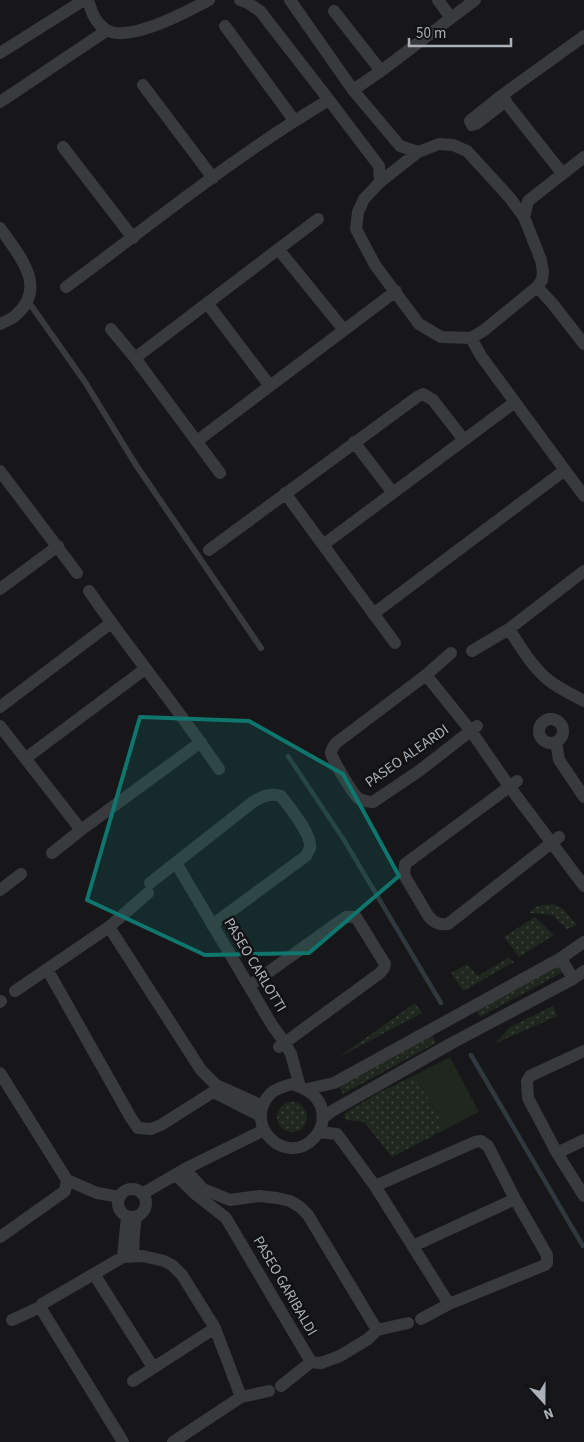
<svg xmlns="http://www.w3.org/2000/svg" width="584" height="1442" font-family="'Source Sans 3',sans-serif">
<defs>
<pattern id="green-dots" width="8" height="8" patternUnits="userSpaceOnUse" patternTransform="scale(1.25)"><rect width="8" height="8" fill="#1f271f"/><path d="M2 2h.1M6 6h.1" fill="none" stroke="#3d443d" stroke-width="1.8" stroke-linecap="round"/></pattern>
</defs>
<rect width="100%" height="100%" fill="#171719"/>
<!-- green -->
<path fill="url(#green-dots)" d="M 553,904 L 563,909 L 577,925 L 567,929 L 553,915 L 529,913 L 537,906 Z
M 535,917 L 554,935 L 519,957 L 504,937 Z
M 508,958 L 514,962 L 463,991 L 451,973 L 467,964 L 478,976 Z
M 562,963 L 563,972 L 480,1017 L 477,1011 Z
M 415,1003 L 422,1013 L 339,1057 Z
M 553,1006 L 557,1016 L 496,1043 L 510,1027 Z
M 432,1035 L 436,1043 L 343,1094 L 339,1086 Z
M 415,1075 L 446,1129 L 392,1157 L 364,1122 L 346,1120 L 344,1114 L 376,1094 Z
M277 1117a15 15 0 1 1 30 0a15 15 0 1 1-30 0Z"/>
<!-- pitch -->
<path fill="#1f271f" d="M 450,1057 L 479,1112 L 446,1129 L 415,1075 Z"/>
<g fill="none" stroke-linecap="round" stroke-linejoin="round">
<!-- stream -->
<path stroke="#2e383d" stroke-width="4.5" d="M 288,756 L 344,840 L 441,1003
M 471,1055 L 583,1246"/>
<!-- service -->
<path stroke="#383a3e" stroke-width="6" d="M 28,301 L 85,382 L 136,465 L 261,648"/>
<!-- minor -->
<path stroke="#383a3e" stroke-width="12" d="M 88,0 C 91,11 95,23 105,29 C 127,45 188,11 209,0
M 240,0 L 248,3 L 260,11 L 329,100 L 379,166 L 380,182
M 290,0 L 353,90 L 400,146 L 418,152
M 438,0 L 451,18
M 334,11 L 381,71
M 225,26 L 294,120
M 0,53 L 84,0
M 143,85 L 213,178
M 353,90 L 381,71 L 475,0
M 501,96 L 562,173
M 506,101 L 476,124 L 472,125 L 470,121 L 471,120 L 501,96 L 584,36
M 0,102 L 106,31
M 439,144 L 453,145 L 467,151 L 510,198 L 524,217 L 541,260 L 543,272 L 542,280 L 537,287 L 483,331 L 471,338 L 441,337 L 419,324 L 375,265 L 356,229 L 358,212 L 364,199 L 380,182 L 418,152 Z
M 63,147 L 133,238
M 524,217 L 528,201 L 584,157
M 0,228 C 18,254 48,286 17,314 C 13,319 6,321 0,324
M 279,250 L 344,330
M 66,287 C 153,223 237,154 329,100
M 537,287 L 552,303 L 584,344
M 207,303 L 270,386
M 111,329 L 135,358 L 318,219
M 471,338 L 481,356 L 584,496
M 135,358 L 220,473
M 197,441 L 396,291
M 354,442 L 393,493
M 0,471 L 77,573
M 285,493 L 395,643
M 323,545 L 515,402
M 209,550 L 417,397 L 423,394 L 433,400 L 464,440
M 0,589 L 58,546
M 89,591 C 131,652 178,708 219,769
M 373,614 L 565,470
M 509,629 C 520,646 531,665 547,679 C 558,688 571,694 584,701
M 472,651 L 509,629 L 584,571
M 451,653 L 426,675 L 336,743 C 334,746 331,749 331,753 C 332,759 353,794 358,798 C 363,801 367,802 373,802 L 419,771 L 477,726
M 426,675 L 471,731 L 509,786 L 584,886
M 0,707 L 111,623
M539 731a12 12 0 1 1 24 0a12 12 0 1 1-24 0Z
M 0,726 L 81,830
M 556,742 L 559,760 L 584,797
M 26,758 L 145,669
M 517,781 L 405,864 L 404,875 L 429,917 C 435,923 439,925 448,924 L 559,837
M 52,853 L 81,830 L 201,742
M 176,863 L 272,1025 L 285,1043 L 291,1054 L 300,1087
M 150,883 L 253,802 C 263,796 269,793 281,796 C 289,807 312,834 310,848 C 309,851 307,853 306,856 L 212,925
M 0,890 L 21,874
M 109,927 L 148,893
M 561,958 L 573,979
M 47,969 L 131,1118 L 138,1128 L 151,1129 L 161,1125 L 213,1092 L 261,1116
M 249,986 L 346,917 L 356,917 L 385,964 L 384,968 L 380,973 L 279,1047
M 15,991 L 109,927 L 201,1070 L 216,1085 L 263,1106
M 0,1002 L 1,1001
M 584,1051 L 530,1076 L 527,1081 L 528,1098 L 557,1153 L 584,1196
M 0,1073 L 67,1180 L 97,1193 L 120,1197
M 292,1084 C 305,1088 319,1095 322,1110 C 324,1121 322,1130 314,1138 C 287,1168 240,1125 271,1093 C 277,1088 285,1086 292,1084 Z
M 307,1089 L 334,1083 L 561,958 L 584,942
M 323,1118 L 332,1111 L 452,1043 L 573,979 L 584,971
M 319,1132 L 337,1134 L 375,1186 L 449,1304
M 557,1153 L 584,1140
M 185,1169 L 203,1189 L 230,1200 L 259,1196 L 277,1198 L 290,1201 L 300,1207 L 308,1215 L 377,1330
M 176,1175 L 194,1193 L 226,1218 L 311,1362 L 321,1363 L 340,1356 L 368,1339 L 377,1330 L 408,1323
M 375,1186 L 475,1142 L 481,1141 L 488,1146 L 515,1199 L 547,1255 L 547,1263 L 545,1265 L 449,1304 L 421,1319
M118 1203a14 14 0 1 1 28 0a14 14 0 1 1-28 0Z
M 142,1194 L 185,1169 L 264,1130
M 0,1237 L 65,1191 L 67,1180
M 413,1246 L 515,1199
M 133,1256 L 134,1233 L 136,1216
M 123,1257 L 127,1216
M 94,1274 L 149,1361 L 155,1367
M 12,1320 L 40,1307
M 133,1381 L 215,1328
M 281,1386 L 311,1362
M 123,1442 L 40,1307 L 42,1304 L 123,1257 L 143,1256 L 164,1261 L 172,1265 L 182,1275 L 215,1328 L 241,1397
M 173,1442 L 241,1397 L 269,1391"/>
</g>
<!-- marked area -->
<path fill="#0f766e" fill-opacity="0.2" stroke="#0f766e" stroke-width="4" stroke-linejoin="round" d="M 140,717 L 249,721 L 343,774 L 399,876 L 309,953 L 205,955 L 87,900 Z"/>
<g text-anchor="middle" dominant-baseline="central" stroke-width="5" stroke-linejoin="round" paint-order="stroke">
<!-- street labels -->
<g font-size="15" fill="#aab1b8" stroke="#121214">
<text transform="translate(407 756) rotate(-35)">PASEO ALEARDI</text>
<text transform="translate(255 965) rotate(59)">PASEO CARLOTTI</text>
<text transform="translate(285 1286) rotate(60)">PASEO GARIBALDI</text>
</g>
</g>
<!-- north arrow -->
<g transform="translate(544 1402) rotate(159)" stroke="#121214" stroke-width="4" paint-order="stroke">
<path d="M0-4L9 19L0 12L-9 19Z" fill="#aab1b8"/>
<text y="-8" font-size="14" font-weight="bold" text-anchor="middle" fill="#aab1b8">N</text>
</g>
<!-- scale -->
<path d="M409 38v8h102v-8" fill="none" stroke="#aab1b8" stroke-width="2.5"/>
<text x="416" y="38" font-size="15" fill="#aab1b8" stroke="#121214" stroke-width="4" paint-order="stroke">50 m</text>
</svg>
